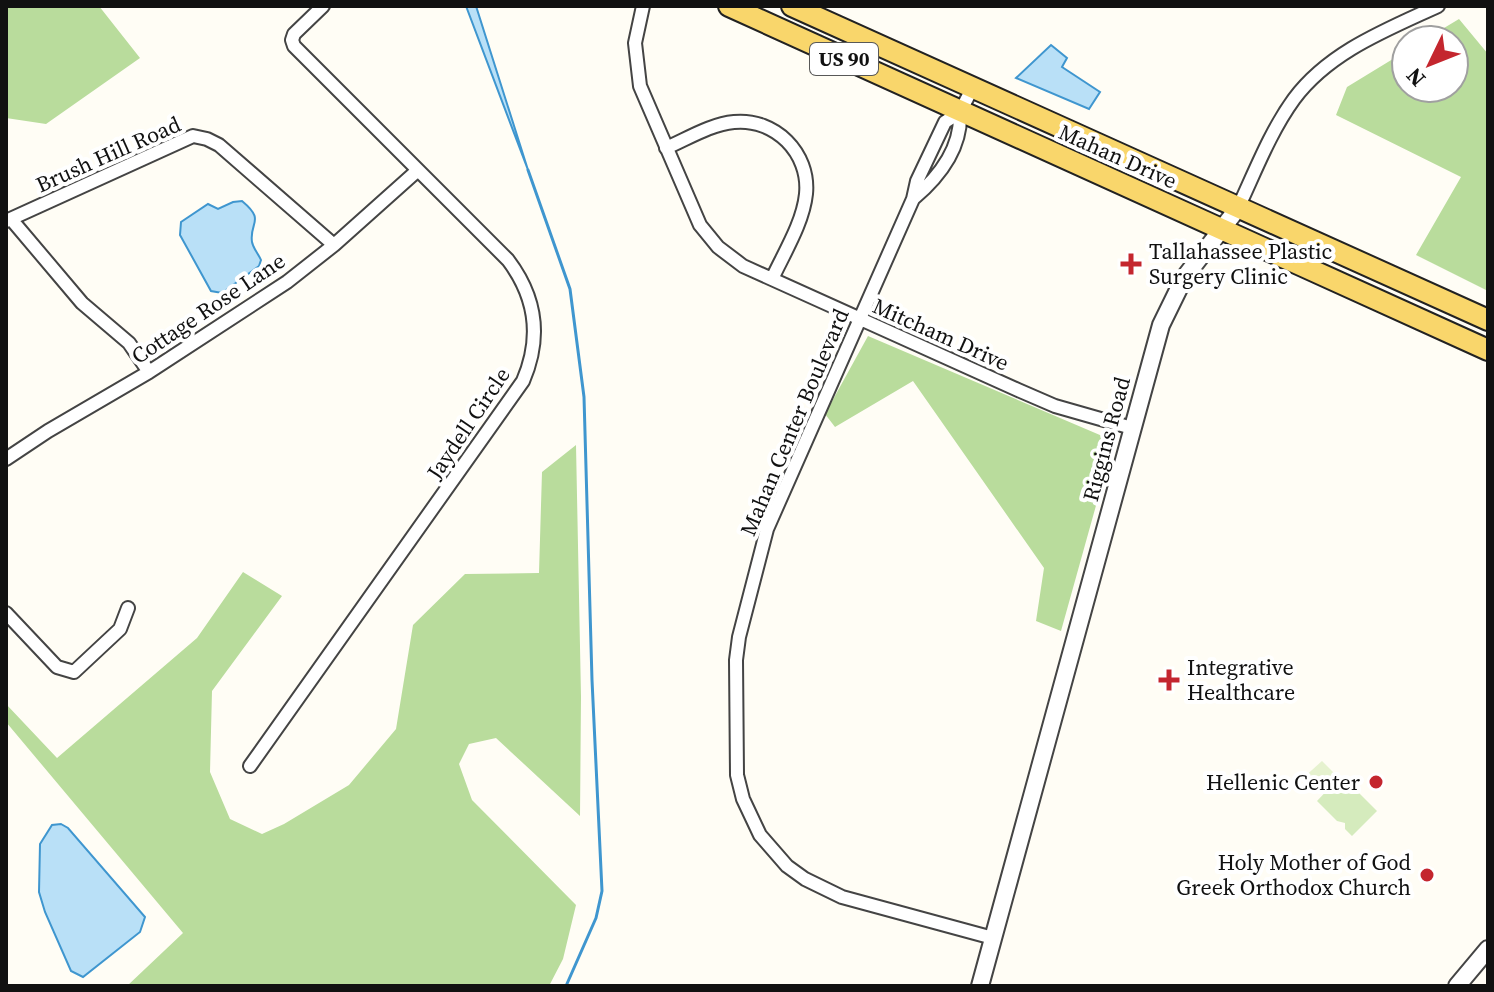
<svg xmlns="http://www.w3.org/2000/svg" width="1494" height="992" font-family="'Source Serif 4',serif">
<rect width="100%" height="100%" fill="#fffdf5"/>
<!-- green -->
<path fill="#d5ebbd" d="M 1336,781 L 1349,793 L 1354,788 L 1377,811 L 1352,836 L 1345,829 L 1345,823 L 1337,821 L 1317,801 Z"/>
<!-- forest -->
<path fill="#b9dc9c" d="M 6,6 L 99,6 L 140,58 L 46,124 L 6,118 Z
M 1459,19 L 1488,54 L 1488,291 L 1416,255 L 1461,177 L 1336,115 L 1347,87 L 1406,51 L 1406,88 L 1454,88 L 1454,40 L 1424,40 Z
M 868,336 L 1114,441 L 1061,631 L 1036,621 L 1044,568 L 913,381 L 835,427 L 825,414 Z
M 576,445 L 581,697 L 580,816 L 496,738 L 469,744 L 459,764 L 472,800 L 576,905 L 563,959 L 549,986 L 127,986 L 183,933 L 6,722 L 6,704 L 57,758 L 197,638 L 243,572 L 282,596 L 212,691 L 210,772 L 230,819 L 262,834 L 284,824 L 349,785 L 396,729 L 413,625 L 465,574 L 539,573 L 542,472 Z"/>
<!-- pitch -->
<path fill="#e6f2cf" d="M 1322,761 L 1336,775 L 1317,793 L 1302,779 Z"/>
<!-- water -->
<path fill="#b9e0f7" stroke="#3f96cf" stroke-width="2" d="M 466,6 L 476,6 L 528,170 Z
M 1051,45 L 1067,58 L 1062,67 L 1100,92 L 1089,109 L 1016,78 Z
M 242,201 C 266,221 249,222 252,242 C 253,248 259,255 261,260 L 259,266 L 222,293 L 211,291 L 180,235 L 181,222 L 208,204 L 218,209 L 233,202 Z
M 61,824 L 68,828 L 145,917 L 140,932 L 83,977 L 71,971 L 45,912 L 39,892 L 40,844 L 52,825 Z"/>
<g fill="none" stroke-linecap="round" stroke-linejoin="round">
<!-- stream -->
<path stroke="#3f96cf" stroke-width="3" d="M 528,170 L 570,289 L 584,397 L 592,680 L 602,891 L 596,918 L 566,986"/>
<defs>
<path id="minor" d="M 643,6 L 635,43 L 640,86 L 700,225 L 718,247 L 743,266 L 1018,390 L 1055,406 L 1132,428
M 973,87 L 960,112 L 945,122 L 917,181 L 913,199 L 767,529 L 739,637 L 736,660 L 737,775 L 743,799 L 760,835 L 787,866 L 805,879 L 842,897 L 993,938
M 666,148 C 687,139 711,124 734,122 C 775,118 810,153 806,194 C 803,223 784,253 772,279
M 913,199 C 939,177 962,147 960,112
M 1238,208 C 1255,172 1270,132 1294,99 C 1329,52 1386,30 1438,6
M 11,219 L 82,303 L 129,343 L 149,372
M 6,221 L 193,136 L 207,139 L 219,145 L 334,245
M 6,459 L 48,431 L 149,372 L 287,282 L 334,245 L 418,170
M 6,613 L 57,667 L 74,672 L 120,629 L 128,608
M 250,766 L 523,381 C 542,337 536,297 508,260 L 294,46 L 292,40 L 294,34 L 323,6"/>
<path id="tertiary" d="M 980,986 L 1161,325 L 1184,278 L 1238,208
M 1457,986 L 1488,949"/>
<path id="primary" d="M 729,6 L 1488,350
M 792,6 L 1488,320"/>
</defs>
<!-- minor casing -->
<use href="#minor" stroke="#444" stroke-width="16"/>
<!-- tertiary casing -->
<use href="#tertiary" stroke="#444" stroke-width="20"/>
<!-- primary casing -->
<use href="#primary" stroke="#222" stroke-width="24"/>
<!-- minor -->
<use href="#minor" stroke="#fff" stroke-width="12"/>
<!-- tertiary -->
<use href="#tertiary" stroke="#fff" stroke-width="16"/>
<!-- primary -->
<use href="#primary" stroke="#f9d66b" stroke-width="20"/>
</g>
<!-- markers -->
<g fill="#c4262e" stroke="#fff" stroke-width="3">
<path d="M1127 252h8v8h8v8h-8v8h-8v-8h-8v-8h8z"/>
<path d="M1165 668h8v8h8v8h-8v8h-8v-8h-8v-8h8z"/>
<circle cx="1376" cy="782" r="8"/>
<circle cx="1427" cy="875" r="8"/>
</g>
<g text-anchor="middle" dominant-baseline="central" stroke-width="8" stroke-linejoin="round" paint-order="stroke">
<!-- shield labels -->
<rect fill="#fff" stroke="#585858" stroke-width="2" x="810" y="43" width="68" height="32" rx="6"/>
<g font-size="20" font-weight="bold" fill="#111">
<text x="844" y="59">US 90</text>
</g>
<!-- street labels -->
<g font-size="22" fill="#111" stroke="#fff">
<text transform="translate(108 154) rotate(-24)">Brush Hill Road</text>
<text transform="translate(1118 156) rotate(24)">Mahan Drive</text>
<text transform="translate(208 308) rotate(-34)">Cottage Rose Lane</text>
<text transform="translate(941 334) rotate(24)">Mitcham Drive</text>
<text transform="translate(794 422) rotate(-67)">Mahan Center Boulevard</text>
<text transform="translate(468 423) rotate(-56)">Jaydell Circle</text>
<text transform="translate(1106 439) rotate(-75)">Riggins Road</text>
</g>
<!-- poi labels -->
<g font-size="22" fill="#111" stroke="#fff" text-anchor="start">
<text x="1149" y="251">Tallahassee Plastic<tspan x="1149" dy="25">Surgery Clinic</tspan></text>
<text x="1187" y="667">Integrative<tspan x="1187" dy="25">Healthcare</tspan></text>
<text x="1360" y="782" text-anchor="end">Hellenic Center</text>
<text x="1411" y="862" text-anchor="end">Holy Mother of God<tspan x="1411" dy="25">Greek Orthodox Church</tspan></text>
</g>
</g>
<!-- border -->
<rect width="1494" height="992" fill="none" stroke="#111111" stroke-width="16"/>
<!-- north arrow -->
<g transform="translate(1430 64) rotate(227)"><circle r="38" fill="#ffffff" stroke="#a0a0a0" stroke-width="2"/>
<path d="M0-6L14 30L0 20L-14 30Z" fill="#c4262e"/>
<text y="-12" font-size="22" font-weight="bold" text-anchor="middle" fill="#111111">N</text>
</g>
</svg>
